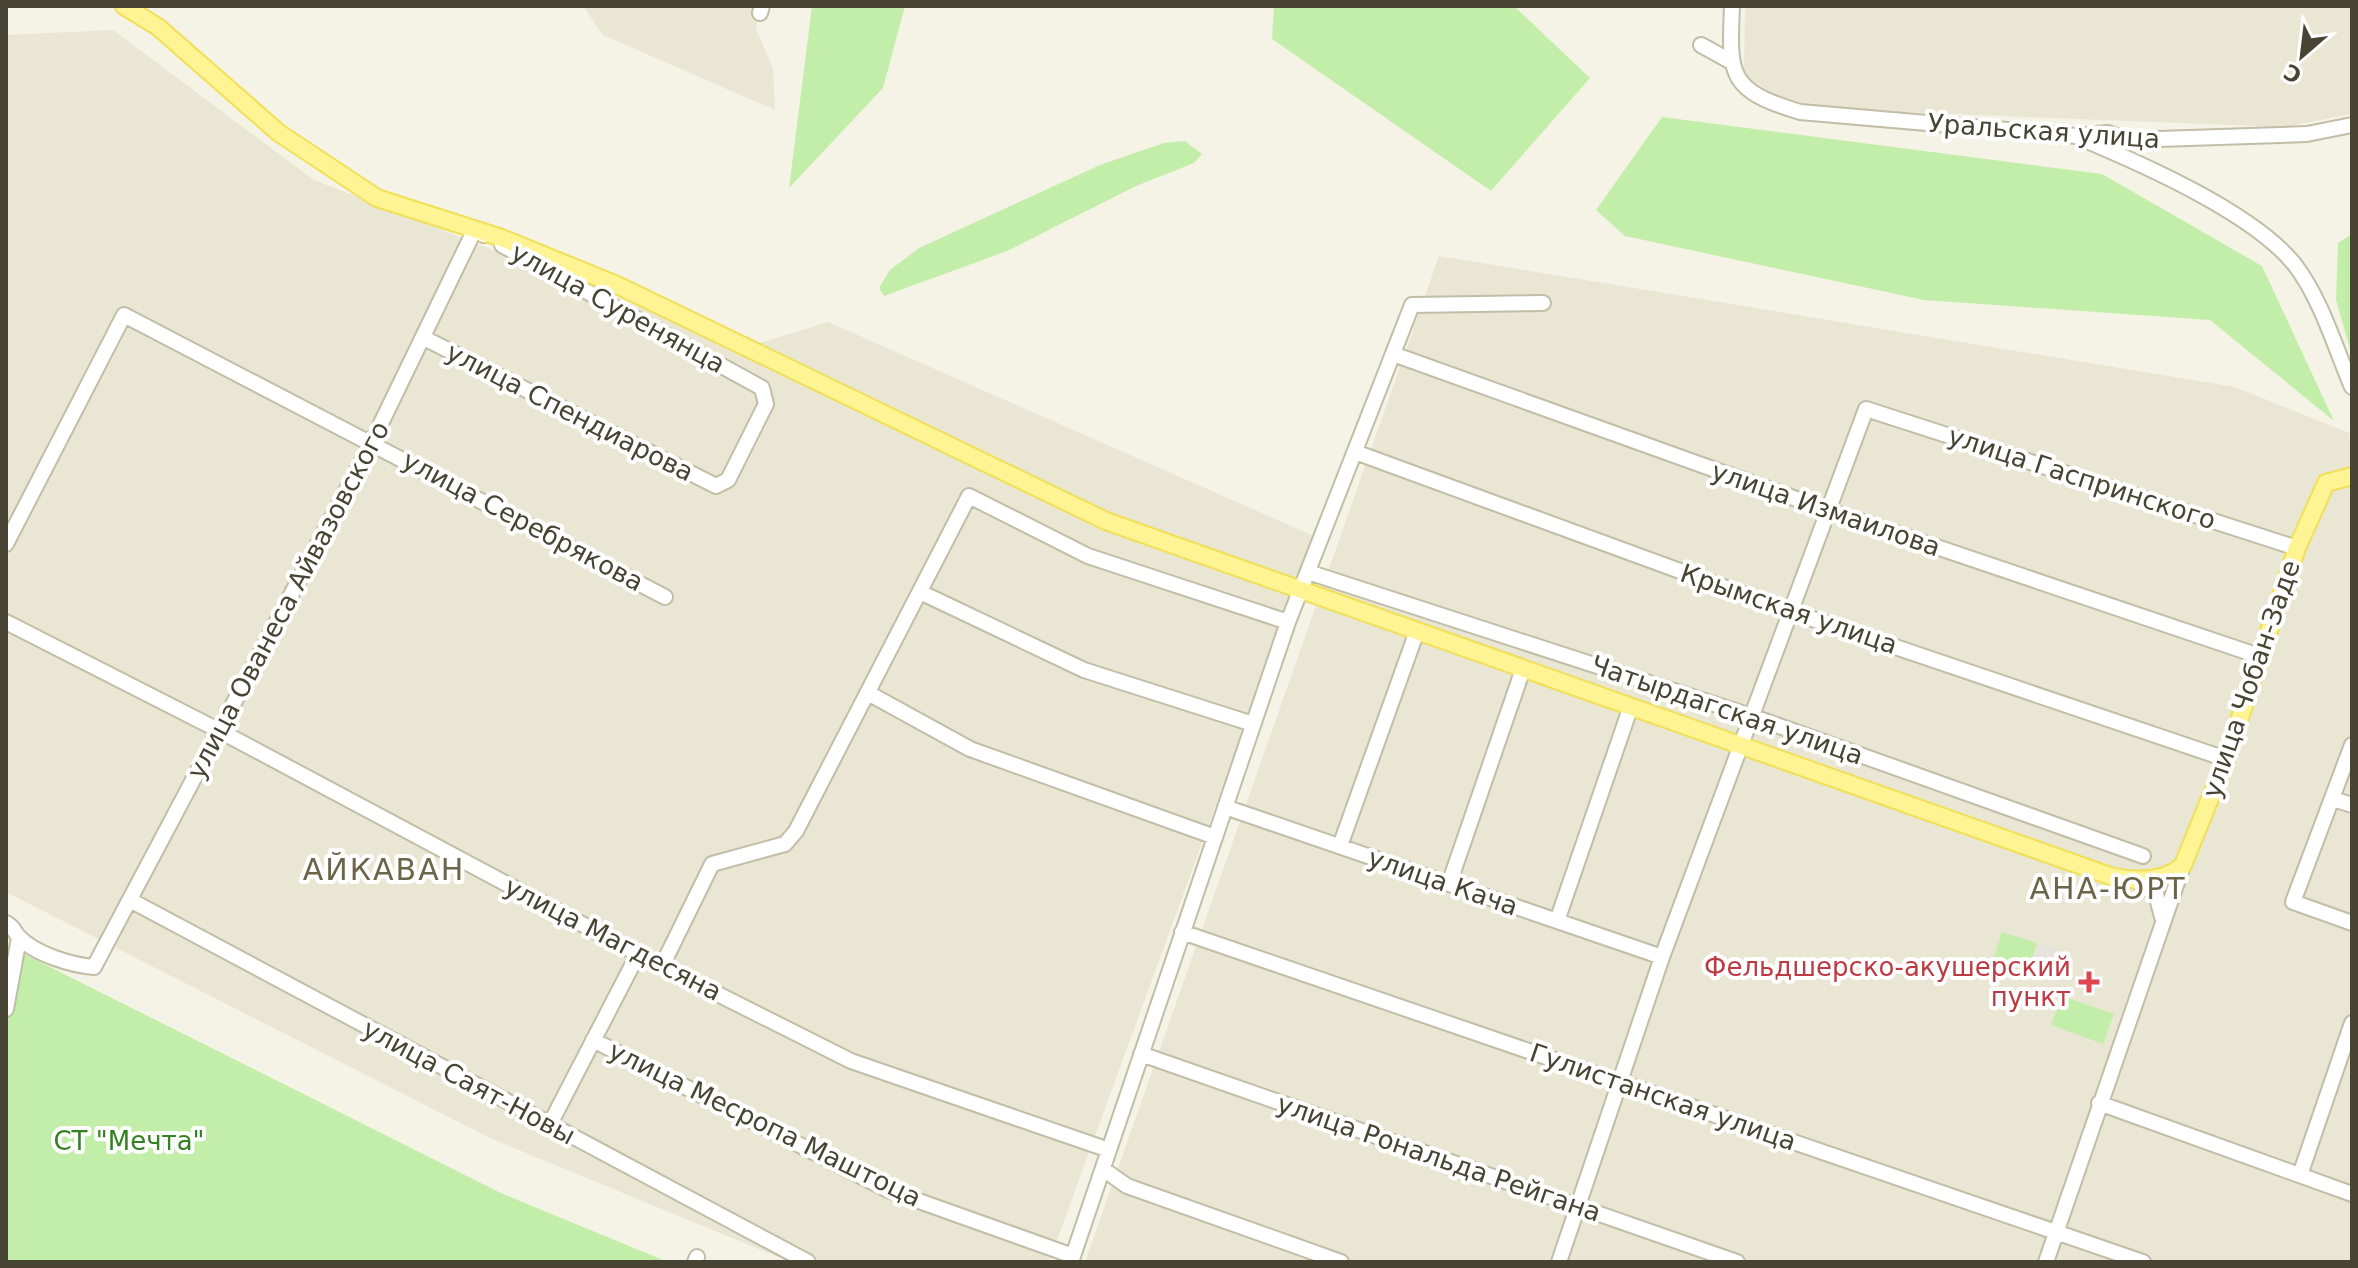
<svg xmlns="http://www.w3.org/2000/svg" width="2358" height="1268" font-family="'DejaVu Sans',sans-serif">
<rect width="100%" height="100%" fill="#f5f3e5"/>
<!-- residential -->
<path fill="#e9e6d3" d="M 583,6 L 758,6 L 756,29 L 773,68 L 775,110 L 603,35 Z
M 1745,6 L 2352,6 L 2352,114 L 2283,127 L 1795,108 L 1744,75 Z
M 113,30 L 314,180 L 744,348 L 828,322 L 1314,536 L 1049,1262 L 790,1262 L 490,1138 L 6,892 L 6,35 Z
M 1439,256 L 2235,387 L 2352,434 L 2352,1262 L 1085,1262 Z"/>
<!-- green -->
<path fill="#c3eeaa" d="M 812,6 L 905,6 L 883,88 L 789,188 Z
M 1274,6 L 1514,6 L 1590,78 L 1491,191 L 1272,39 Z
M 1662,117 L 2102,174 L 2262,266 L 2334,421 L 2210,320 L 1924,300 L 1625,236 L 1596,210 Z
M 1185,141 L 1202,154 L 1194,163 L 1136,186 L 1007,251 L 884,296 L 879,288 L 890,270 L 919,248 L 1100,165 L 1164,143 Z
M 2352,234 L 2352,356 L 2336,300 L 2338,243 Z
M 2002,932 L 2037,943 L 2028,972 L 1993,961 Z
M 6,945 L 501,1193 L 668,1262 L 6,1262 Z
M 2062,996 L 2114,1014 L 2103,1044 L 2051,1025 Z"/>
<!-- parking -->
<path fill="#e5e3de" d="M 2039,943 L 2071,955 L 2062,983 L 2030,972 Z"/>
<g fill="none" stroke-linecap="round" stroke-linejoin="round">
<defs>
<path id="minor" d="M 1732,6 C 1729,76 1728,90 1800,112 L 2076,136 L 2108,133 L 2128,140 L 2307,134 L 2352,125
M 760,13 L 762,6
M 1701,45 L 1730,61
M 2080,138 C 2142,164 2254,213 2295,265 C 2321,299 2335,347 2352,387
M 424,338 L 716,486 L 728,480 L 766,404 L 762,388 L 502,245
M 1393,354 L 1827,510 L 2262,657
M 1355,452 L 1792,612 L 2226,759
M 6,544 L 124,315 L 665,597
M 1308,572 L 1751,716 L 2143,856
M 920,592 L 1084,670 L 1253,724
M 6,622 L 220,731 L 638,954 L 851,1061 L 1109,1150
M 868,693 L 970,749 L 1215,837
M 2352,745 L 2293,902 L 2352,923
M 2333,799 L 2352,805
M 1225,807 L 1662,957
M 1340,846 L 1417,631
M 2137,881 L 2156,894 L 2162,917
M 1449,884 L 1523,669
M 130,900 L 808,1262
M 1557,921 L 1631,706
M 6,923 C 14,927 13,930 18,936 C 34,954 71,965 94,967 L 372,442 L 475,229 L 484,235
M 1182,932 L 2143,1262
M 662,966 L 712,864 L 785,844 L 796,831 L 969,496 L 1088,556 L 1288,622
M 6,1009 L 19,938
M 593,1040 L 888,1190 L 1073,1256
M 1141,1054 L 1737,1262
M 2099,1103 L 2352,1194
M 549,1126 L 638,954
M 1103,1169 L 1127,1186 L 1341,1262
M 2300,1175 L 2352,1023
M 695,1262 L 697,1257
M 1071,1262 L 1288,622 L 1412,305 L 1543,303
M 1559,1262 L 1662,957 L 1866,409 L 2297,548
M 2046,1262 L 2183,865"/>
<path id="major" d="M 124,6 L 158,27 L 279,133 L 377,198 L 499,237 L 617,285 L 1106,521 L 2113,877 C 2136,881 2165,882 2183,865 L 2226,759 L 2297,548 L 2326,483 L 2352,476"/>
</defs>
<!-- minor casing -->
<use href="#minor" stroke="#c1bda7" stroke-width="18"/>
<!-- major casing -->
<use href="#major" stroke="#f1df57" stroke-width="20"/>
<!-- minor -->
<use href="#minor" stroke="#fff" stroke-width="14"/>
<!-- major -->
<use href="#major" stroke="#fff494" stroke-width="16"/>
</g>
<!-- markers -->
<path fill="#e0444e" stroke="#fff" stroke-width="3" d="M2085 970h8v8h8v8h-8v8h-8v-8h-8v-8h8z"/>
<g text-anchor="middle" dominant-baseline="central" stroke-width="8" stroke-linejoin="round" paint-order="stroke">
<!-- street labels -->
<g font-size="26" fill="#484434" stroke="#fff">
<text transform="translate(2044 131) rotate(4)">Уральская улица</text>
<text transform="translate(618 308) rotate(29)">улица Суренянца</text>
<text transform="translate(570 412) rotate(27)">улица Спендиарова</text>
<text transform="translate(2082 478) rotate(18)">улица Гаспринского</text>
<text transform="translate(1826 509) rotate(19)">улица Измаилова</text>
<text transform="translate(523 521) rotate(28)">улица Серебрякова</text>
<text transform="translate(288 600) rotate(-62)">улица Ованеса Айвазовского</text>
<text transform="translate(1789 609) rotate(19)">Крымская улица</text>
<text transform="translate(2251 679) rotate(-71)">улица Чобан-Заде</text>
<text transform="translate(1727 710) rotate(19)">Чатырдагская улица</text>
<text transform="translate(1443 882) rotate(19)">улица Кача</text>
<text transform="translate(613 939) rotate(27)">улица Магдесяна</text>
<text transform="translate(469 1082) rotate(28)">улица Саят-Новы</text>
<text transform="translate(1663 1097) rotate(19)">Гулистанская улица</text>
<text transform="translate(765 1124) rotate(26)">улица Месропа Маштоца</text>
<text transform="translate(1439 1158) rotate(19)">улица Рональда Рейгана</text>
</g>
<!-- health labels -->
<g font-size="26" fill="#be3a42" stroke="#fff" text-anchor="end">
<text x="2071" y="967">Фельдшерско-акушерский<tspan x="2071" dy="30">пункт</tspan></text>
</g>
<!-- park labels -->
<g font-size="26" fill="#338120" stroke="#fff">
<text x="129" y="1141">СТ "Мечта"</text>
</g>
<!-- quarter labels -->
<g font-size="30" letter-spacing="2" fill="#6c654a" stroke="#fff">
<text x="384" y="869">АЙКАВАН</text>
<text x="2108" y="888">АНА-ЮРТ</text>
</g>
</g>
<!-- border -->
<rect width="2358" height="1268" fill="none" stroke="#484434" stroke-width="16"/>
<!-- north arrow -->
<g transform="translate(2302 56) rotate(208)" stroke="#ffffff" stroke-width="6" paint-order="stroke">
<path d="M0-6L14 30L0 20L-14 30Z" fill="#484434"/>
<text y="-12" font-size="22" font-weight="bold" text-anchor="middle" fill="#484434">С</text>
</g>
</svg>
